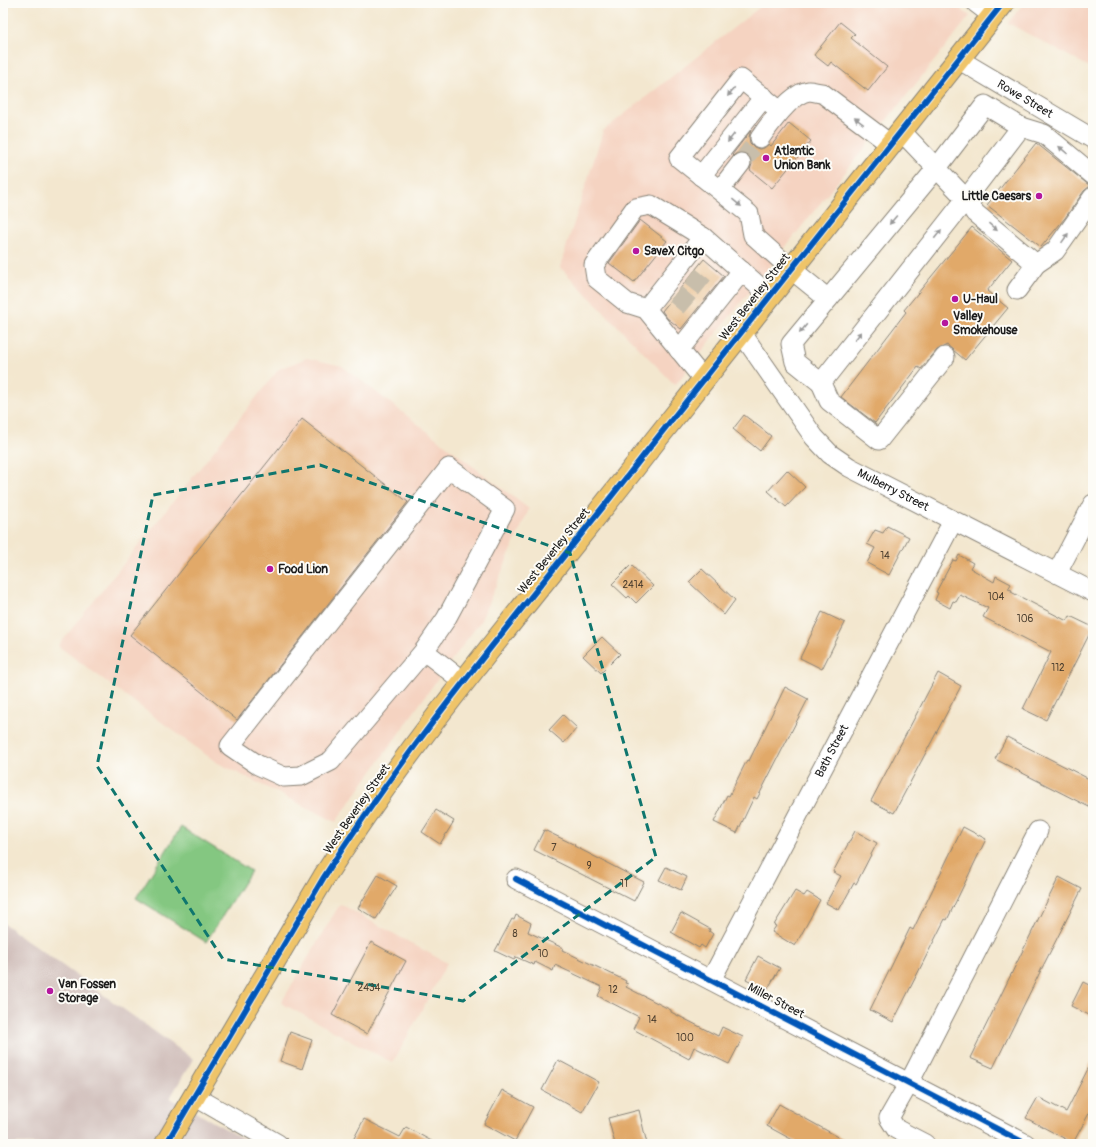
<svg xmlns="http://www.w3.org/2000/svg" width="1096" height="1147" font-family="Pangolin,sans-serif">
<rect width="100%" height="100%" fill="#fdfcf7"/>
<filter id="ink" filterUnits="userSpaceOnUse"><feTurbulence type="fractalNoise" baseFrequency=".025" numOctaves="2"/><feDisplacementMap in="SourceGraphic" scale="8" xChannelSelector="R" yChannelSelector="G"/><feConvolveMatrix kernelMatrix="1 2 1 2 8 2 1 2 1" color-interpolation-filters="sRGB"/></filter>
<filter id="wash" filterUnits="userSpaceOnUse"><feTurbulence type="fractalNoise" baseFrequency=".012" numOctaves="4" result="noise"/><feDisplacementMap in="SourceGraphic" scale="16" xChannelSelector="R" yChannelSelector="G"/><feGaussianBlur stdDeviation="0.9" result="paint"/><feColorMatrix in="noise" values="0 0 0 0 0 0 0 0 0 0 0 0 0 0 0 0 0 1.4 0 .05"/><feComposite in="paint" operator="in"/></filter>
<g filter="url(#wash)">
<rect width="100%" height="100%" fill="#f3e7cf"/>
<!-- built -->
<path fill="#f5d3c1" d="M 765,3 L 952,3 L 970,16 L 675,385 L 560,267 L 603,131 Z
M 1024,3 L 1093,3 L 1093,69 L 1008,23 Z
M 307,358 L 342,366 L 529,509 L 480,622 L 431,688 L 336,822 L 216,762 L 58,646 L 279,369 Z
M 340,904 L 447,963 L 393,1063 L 281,1003 Z"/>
<!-- industrial -->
<path fill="#d1c0bc" d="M 3,923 L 193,1059 L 170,1098 L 253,1144 L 3,1144 Z"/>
<!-- green -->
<path fill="#84c781" stroke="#50724e" d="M 181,827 L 251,871 L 206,942 L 136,898 Z"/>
<g id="blocks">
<!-- building -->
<path fill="#e1a969" d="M 840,22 L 855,34 L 851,38 L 887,67 L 868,91 L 831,62 L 828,66 L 814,55 Z
M 789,123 L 811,141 L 772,188 L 750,170 L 752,164 L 751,159 L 748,155 L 742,152 L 737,153 L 733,156 L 732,155 L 751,130 L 749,137 L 750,143 L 754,147 L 759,149 L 764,148 L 769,144 L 771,146 Z
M 1036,143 L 1090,186 L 1084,191 L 1065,218 L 1041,247 L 987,205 Z
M 640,220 L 667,241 L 634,282 L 609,263 Z
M 972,227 L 1012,260 L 987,291 L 1008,308 L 965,360 L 947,345 L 937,350 L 921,369 L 918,367 L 875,423 L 841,397 L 906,312 L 904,310 Z
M 704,259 L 724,276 L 681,329 L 667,318 L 662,311 Z
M 744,415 L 771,436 L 760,451 L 733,429 Z
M 302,419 L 408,502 L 237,720 L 130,635 Z
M 787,470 L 805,487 L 786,507 L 768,491 Z
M 887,526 L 909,537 L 889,575 L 867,563 L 875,548 L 867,544 L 875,530 L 883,533 Z
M 959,555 L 973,563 L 970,568 L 994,582 L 996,576 L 1011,584 L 1008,589 L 1012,590 L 1011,592 L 1067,621 L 1070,616 L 1093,627 L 1046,720 L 1023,709 L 1051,652 L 983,617 L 988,608 L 960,595 L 956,602 L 953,601 L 950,608 L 935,600 L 938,593 L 936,592 L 953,560 L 956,561 Z
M 631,565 L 653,586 L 636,603 L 629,596 L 627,598 L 612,584 Z
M 702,569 L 735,600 L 724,615 L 689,582 Z
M 822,612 L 845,623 L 822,669 L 800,658 Z
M 602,637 L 620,654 L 601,673 L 583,656 Z
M 938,673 L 961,686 L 894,813 L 871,801 Z
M 785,687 L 808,699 L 757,799 L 754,797 L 737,833 L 714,822 L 727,795 L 729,796 L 747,760 L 749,761 Z
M 563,715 L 577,728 L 564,743 L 549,730 Z
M 1007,737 L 1093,781 L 1093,809 L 995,759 Z
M 436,810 L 454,821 L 440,844 L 422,832 Z
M 963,827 L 986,839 L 947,920 L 945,919 L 893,1022 L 870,1010 L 910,928 L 913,930 Z
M 544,830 L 575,845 L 574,846 L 644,882 L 634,901 L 534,850 Z
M 855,831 L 877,843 L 856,884 L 854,883 L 839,910 L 826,903 L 841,876 L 833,872 Z
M 666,867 L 687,877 L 681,890 L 659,880 Z
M 378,875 L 397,886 L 376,919 L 358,908 Z
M 1059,877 L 1082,889 L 1042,968 L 993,1068 L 970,1058 Z
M 795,891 L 804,896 L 807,892 L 820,900 L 795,946 L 772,932 L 776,926 L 774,925 Z
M 681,913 L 710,929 L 709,931 L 713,934 L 705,948 L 701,945 L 699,948 L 671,932 Z
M 516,915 L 531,923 L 528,932 L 563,948 L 562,950 L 626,981 L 625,983 L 628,984 L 626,987 L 671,1010 L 671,1012 L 718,1036 L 722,1027 L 743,1037 L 729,1064 L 694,1047 L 689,1059 L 633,1029 L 639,1017 L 598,996 L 602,987 L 555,965 L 553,971 L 535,962 L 534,965 L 516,957 L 514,960 L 495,951 L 512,919 L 514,920 Z
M 371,942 L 406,961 L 367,1034 L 332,1015 Z
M 758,956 L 780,968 L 767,990 L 746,979 Z
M 1083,982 L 1093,987 L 1093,1017 L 1071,1006 Z
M 290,1032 L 312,1040 L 302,1069 L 280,1061 Z
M 1093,1059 L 1093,1106 L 1073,1143 L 1026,1118 L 1038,1097 L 1066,1112 Z
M 558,1060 L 599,1082 L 582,1112 L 542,1090 Z
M 502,1090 L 533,1107 L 515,1141 L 484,1124 Z
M 779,1104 L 851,1144 L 800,1144 L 767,1126 Z
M 639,1110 L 647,1144 L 615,1144 L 608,1118 Z
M 364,1119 L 400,1137 L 406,1127 L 437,1144 L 351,1144 Z"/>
</g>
</g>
<g filter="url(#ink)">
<use href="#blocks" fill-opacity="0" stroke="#888276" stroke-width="1"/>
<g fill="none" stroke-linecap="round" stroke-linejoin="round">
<!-- minor-tunnel -->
<path stroke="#c8beab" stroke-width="19" stroke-dasharray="19 10" stroke-linecap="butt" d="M 741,163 L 760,138
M 690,276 L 711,293
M 675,294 L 695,311"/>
<defs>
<g id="minor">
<path d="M 976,3 L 993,16"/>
<path id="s1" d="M 958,59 L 1093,139"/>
<path d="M 780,111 L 741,79 L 679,158 L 749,214 L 753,235 L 791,269 L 828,299"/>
<path d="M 1021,127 L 1044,134 L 1093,175"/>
<path d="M 901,131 L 966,199 L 1021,127 L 985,105 L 936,169 L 791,344 L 795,362 L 821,383 L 966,199 L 975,213 L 1036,264"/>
<path d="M 760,138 C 770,124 791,93 809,91 C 813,91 818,93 822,93 L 890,144"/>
<path d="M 701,176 L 764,97"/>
<path d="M 720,190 L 741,163"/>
<path d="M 703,237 L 770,296"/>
<path d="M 1017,290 L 1036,264 L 1055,251 L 1093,197"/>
<path d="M 646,309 L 627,303 L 596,278 L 594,265 L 635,208 L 651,205 L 703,237 L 646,309 L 704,380"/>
<path id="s2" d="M 741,332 L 814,437 L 830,454 L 849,467 L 1093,592"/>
<path d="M 679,350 L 742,271"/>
<path d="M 821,383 L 829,401 L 879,440 L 945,357"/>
<path d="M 449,468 L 505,509 L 446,619 L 424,651 L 331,761 L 301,776 L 284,777 L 258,765 L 230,746 Z"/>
<path d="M 1057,573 L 1093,504"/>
<path d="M 424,651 L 464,682"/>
<path d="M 516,879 L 1026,1144"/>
<path id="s3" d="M 711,980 L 953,521"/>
<path d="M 194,1096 L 278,1144"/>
<path d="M 925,1144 L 896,1129 L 889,1118 L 909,1083 L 1038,831"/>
</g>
<path id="major" d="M 166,1144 L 324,877 C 422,723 543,586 654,442 L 1003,3"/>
</defs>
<!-- minor casing -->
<use href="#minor" stroke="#888276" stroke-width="21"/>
<!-- major casing -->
<use href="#major" stroke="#888276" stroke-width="24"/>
<!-- minor -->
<use href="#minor" stroke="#fff" stroke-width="19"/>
<!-- major -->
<use href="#major" stroke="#efc469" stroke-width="22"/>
<defs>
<path id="cycleway" d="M 516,879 L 1026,1144
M 166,1144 L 324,877 C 422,723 543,586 654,442 L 1003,3"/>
</defs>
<!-- cycleway casing -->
<use href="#cycleway" stroke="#fdfcf7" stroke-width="8"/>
<!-- cycleway -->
<use href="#cycleway" stroke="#0057b8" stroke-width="6"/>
</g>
<!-- one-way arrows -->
<defs><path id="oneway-solid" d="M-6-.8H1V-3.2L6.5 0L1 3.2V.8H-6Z"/></defs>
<g fill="#999">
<use href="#oneway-solid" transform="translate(731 92) rotate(128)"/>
<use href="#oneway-solid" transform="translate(859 121) rotate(-144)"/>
<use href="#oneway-solid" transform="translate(731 138) rotate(128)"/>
<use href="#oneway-solid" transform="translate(1063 150) rotate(-140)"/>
<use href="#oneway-solid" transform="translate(737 203) rotate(39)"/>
<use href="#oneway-solid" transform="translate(893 220) rotate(130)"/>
<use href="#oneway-solid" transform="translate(993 227) rotate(40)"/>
<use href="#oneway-solid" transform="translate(938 234) rotate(-52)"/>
<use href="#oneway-solid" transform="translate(1065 238) rotate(-55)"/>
<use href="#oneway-solid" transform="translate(803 329) rotate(129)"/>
<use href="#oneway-solid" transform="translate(858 336) rotate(-52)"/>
</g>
</g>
<!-- marked area -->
<path fill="none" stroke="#0f766e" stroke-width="3" stroke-dasharray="8 5" stroke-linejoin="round" d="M 320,465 L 570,553 L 656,857 L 463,1001 L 223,959 L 97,766 L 153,495 Z"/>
<!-- markers -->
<g fill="#b5179e" stroke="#fdfcf7" stroke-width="1.5">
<circle cx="766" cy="158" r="4"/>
<circle cx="1039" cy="196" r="4"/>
<circle cx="636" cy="251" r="4"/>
<circle cx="955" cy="299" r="4"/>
<circle cx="945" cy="323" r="4"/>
<circle cx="270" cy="569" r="4"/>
<circle cx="50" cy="991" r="4"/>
</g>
<g text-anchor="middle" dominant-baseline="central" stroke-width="4" stroke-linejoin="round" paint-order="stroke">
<!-- number labels -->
<g font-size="10" fill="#4d3f2f">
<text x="885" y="556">14</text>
<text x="633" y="585">2414</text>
<text x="996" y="597">104</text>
<text x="1025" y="619">106</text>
<text x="1058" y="668">112</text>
<text x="554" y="848">7</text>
<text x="589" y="866">9</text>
<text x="624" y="884">11</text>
<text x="515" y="934">8</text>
<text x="543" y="954">10</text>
<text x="369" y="988">2434</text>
<text x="613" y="990">12</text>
<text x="652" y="1020">14</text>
<text x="685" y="1038">100</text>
</g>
<!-- street labels -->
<g font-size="12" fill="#1c1c1c" stroke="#fdfcf7">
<text stroke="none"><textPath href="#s1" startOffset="78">Rowe Street</textPath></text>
<text transform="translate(755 297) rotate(-52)">West Beverley Street</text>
<text stroke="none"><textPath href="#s2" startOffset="224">Mulberry Street</textPath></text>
<text transform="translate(554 551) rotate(-51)">West Beverley Street</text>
<text stroke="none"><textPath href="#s3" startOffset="259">Bath Street</textPath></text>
<text transform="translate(357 809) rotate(-55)">West Beverley Street</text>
<text transform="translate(776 1001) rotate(28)">Miller Street</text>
</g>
<!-- poi labels -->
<g font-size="12" font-weight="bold" fill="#1c1c1c" stroke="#fdfcf7" text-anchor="start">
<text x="774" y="151">Atlantic<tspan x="774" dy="14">Union Bank</tspan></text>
<text x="1031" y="196" text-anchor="end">Little Caesars</text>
<text x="644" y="251">SaveX Citgo</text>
<text x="963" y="299">U-Haul</text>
<text x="953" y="316">Valley<tspan x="953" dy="14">Smokehouse</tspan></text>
<text x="278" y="569">Food Lion</text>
<text x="58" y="984">Van Fossen<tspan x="58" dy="14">Storage</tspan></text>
</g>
</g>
<!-- margin -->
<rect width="1096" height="1147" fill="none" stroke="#fdfcf7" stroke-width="16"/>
</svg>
